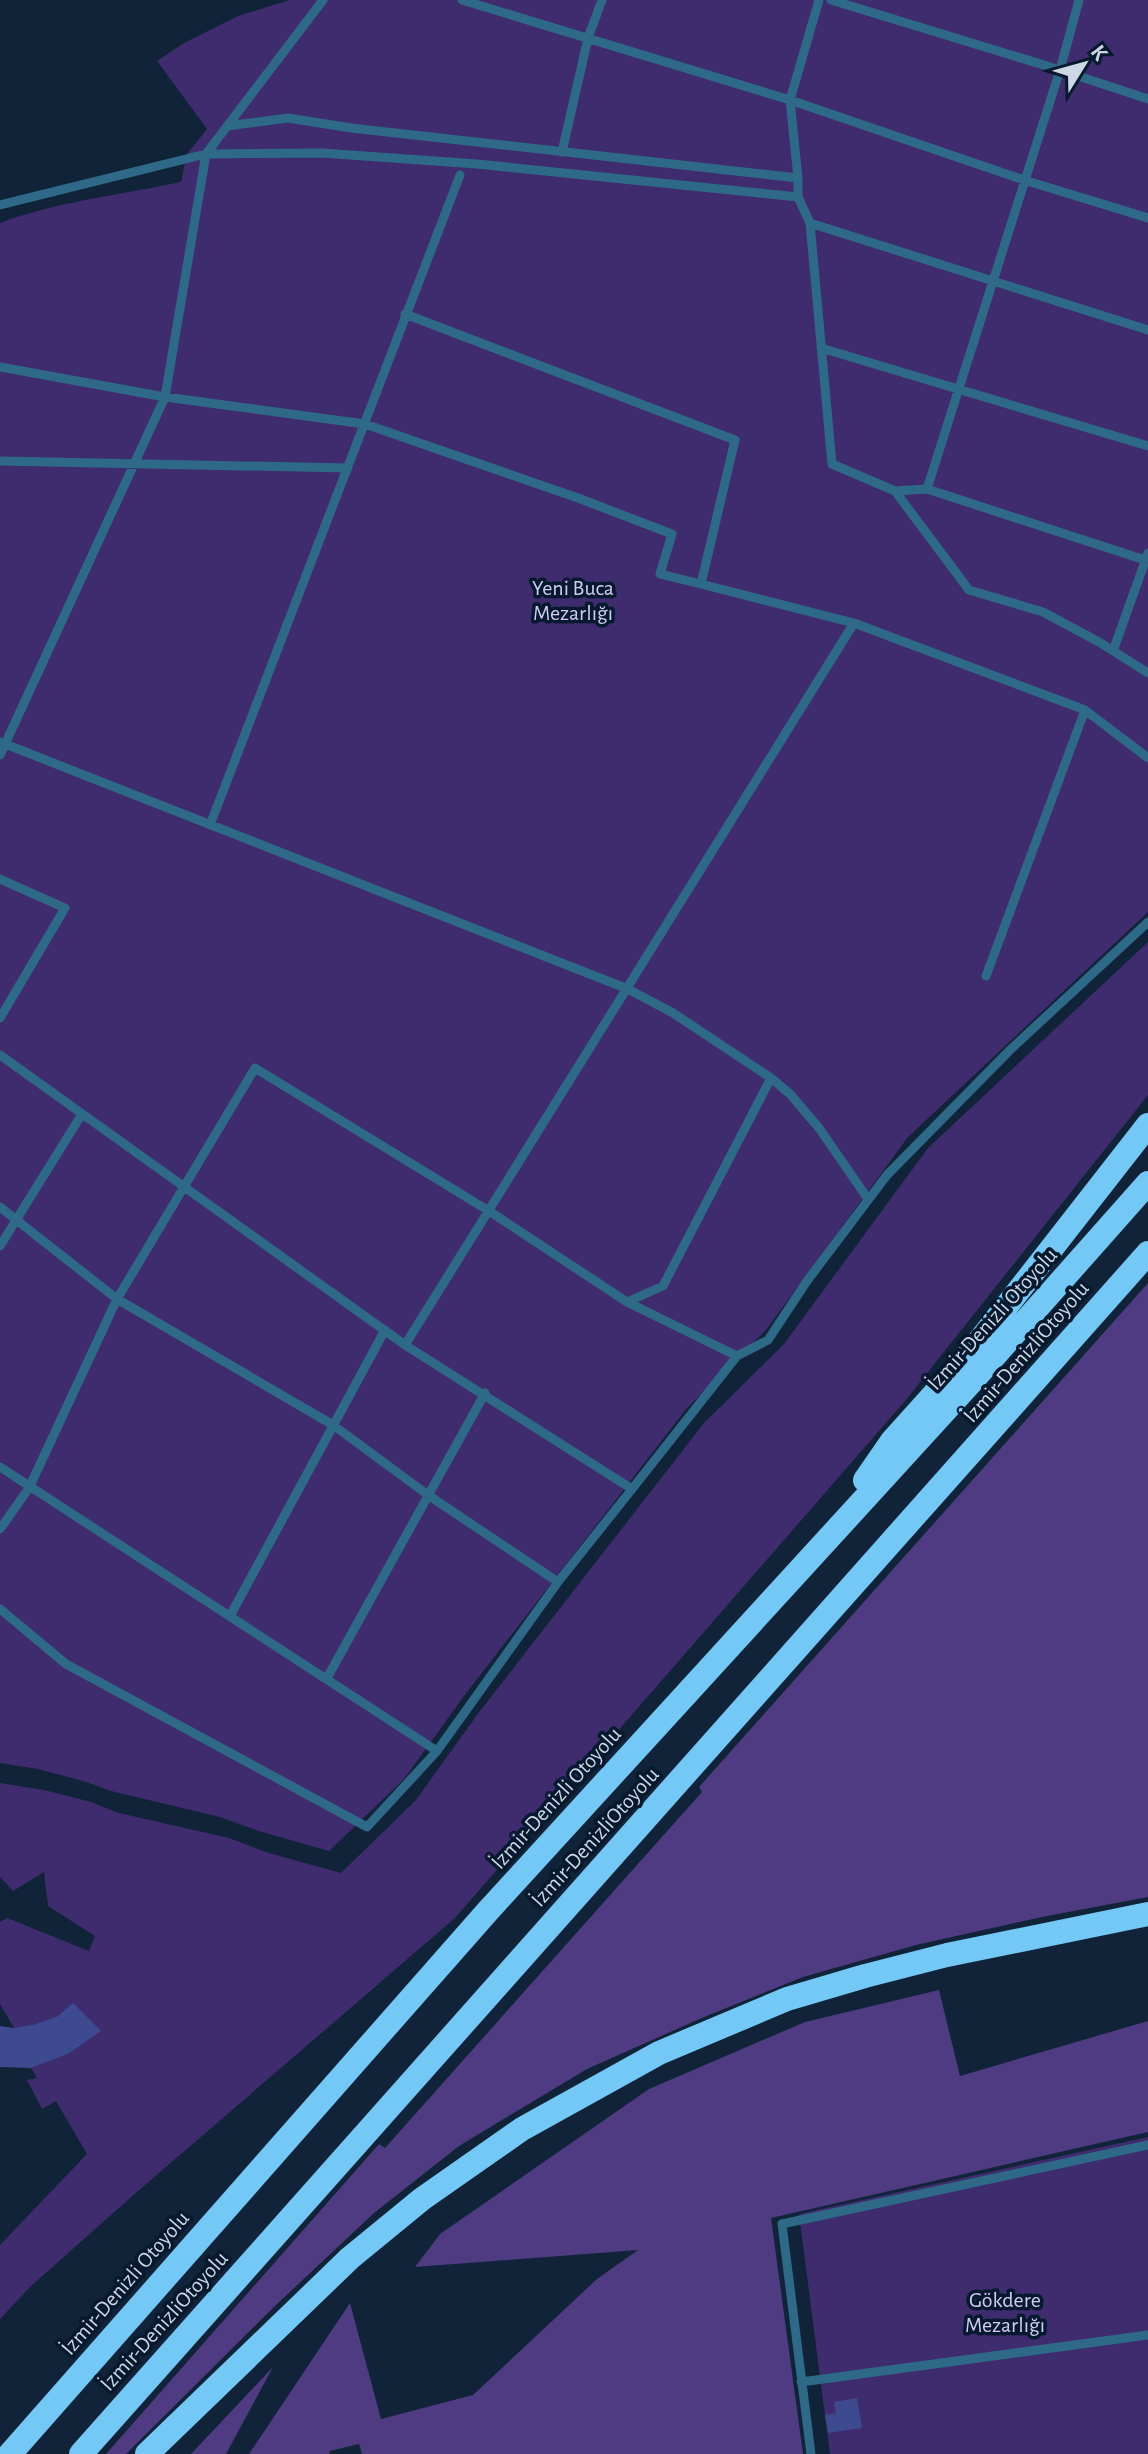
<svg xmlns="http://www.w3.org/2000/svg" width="1148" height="2454" font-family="'Alegreya Sans',sans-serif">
<rect width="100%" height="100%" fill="#112338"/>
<!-- green -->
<path fill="#3f2c6e" d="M 290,0 L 1148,0 L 1148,912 L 908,1137 L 766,1330 L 687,1408 L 464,1696 L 404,1779 L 329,1851 L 259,1831 L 220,1817 L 111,1791 L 83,1781 L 38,1769 L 0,1763 L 0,223 C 58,201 121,195 181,182 L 187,154 L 207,129 L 157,61 L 184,43 L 238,16 Z
M 1148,942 L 1148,1095 L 905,1401 L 455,1918 L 138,2191 L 30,2287 L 0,2319 L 0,2245 L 87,2154 L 56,2101 L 42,2109 L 27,2080 L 37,2078 L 31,2068 L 68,2054 L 100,2031 L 58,2016 L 36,2024 L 14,2028 L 0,2004 L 0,1922 L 7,1918 L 89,1951 L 95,1936 L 48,1906 L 44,1872 L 13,1891 L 0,1877 L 0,1783 L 44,1790 L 91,1802 L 119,1813 L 229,1838 L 269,1853 L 341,1873 L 416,1800 L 477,1715 L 704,1423 L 784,1344 L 928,1148 Z
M 1148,2137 L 1148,2454 L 830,2454 L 799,2214 Z"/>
<!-- forest -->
<path fill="#4e3b81" d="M 1148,1283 L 1148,1897 L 1042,1917 L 916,1945 L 803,1977 L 704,2017 L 587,2069 L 459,2146 L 374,2213 L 276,2305 L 126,2454 L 106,2454 L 379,2144 L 385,2148 L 702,1792 L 699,1787 Z
M 939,1990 L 960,2076 L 1148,2021 L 1148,2132 L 771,2218 L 803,2454 L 362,2454 L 359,2444 L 330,2451 L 329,2454 L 249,2454 L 350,2303 L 381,2419 L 473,2395 L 597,2279 L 638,2250 L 415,2267 L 440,2234 L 649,2089 L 805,2022 Z
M 273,2367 L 226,2454 L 191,2454 Z"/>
<!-- building -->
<path fill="#3e4a8f" d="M 73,2003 L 101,2031 L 68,2054 L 31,2068 L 0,2067 L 0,2026 L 14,2028 L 36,2024 L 58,2016 Z
M 857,2398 L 862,2428 L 828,2433 L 825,2415 L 836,2413 L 834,2402 Z"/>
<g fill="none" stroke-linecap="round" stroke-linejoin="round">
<!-- service -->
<path stroke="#2e6988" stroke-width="9" d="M 462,0 L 790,100 L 1024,180 L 1148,218
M 831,0 L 1060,70 L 1148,99
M 227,126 L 288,118 L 351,128 L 798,178
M 562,152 L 588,38 L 602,0
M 798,197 L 810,223 L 832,464 L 895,491 L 969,590 L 1043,612 L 1099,642 L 1148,673
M 0,205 L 206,154 L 322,153 L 477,164 L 798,197 L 798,178 L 790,100 L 819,0
M 810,223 L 1148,330
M 821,348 L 1148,446
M 0,367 L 165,397 L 365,424 L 578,498 L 672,534 L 660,574 L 701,584 L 735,440 L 405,314
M 0,461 L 348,468
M 927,489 L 1060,70 L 1079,0
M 895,491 L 927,489 L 1148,561
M 701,584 L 854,623 L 1085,710 L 986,976
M 1113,651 L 1148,553
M 1085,710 L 1148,758
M 0,742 L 628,989 L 673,1013 L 771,1078 L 790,1094 L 819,1128 L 868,1199
M 0,755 L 165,397 L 206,154 L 323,0
M 210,825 L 460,175
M 0,879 L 65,908 L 0,1018
M 0,1055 L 405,1345 L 854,623
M 0,1207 L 117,1299 L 333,1425 L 428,1495 L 558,1582
M 0,1246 L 82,1114
M 627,1302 L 737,1356 L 768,1340 L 807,1281 L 887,1175 L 1010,1050 L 1148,922
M 405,1345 L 632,1489 L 737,1356
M 0,1467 L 437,1751
M 0,1529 L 29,1488 L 117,1299 L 255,1068 L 489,1211 L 627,1302 L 663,1286 L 771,1078
M 0,1609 L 66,1664 L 367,1827 L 437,1751 L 558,1582 L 632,1489
M 230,1616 L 385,1330
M 327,1678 L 485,1393
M 801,2382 L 1148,2335
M 811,2454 L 782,2224 L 1148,2145"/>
<!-- motorway -->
<path stroke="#74c8f5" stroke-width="24" d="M 865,1480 L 892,1441 L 963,1362 L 1148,1125
M 10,2454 L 487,1912 L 975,1378 L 1148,1183
M 81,2454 L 1148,1253
M 147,2454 L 350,2258 L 422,2199 L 522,2129 L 659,2053 L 787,1999 L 865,1976 L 947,1955 L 1148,1914"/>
</g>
<g text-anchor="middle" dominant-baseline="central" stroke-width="7" stroke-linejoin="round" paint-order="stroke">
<!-- park labels -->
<g font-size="22" fill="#d1caf3" stroke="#07192e">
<text x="573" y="588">Yeni Buca<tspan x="573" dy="25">Mezarlığı</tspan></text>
<text x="1005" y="2300">Gökdere<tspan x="1005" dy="25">Mezarlığı</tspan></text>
</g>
<!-- street labels -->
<g font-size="22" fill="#cdd8e7" stroke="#07192e">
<text transform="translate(992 1319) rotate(-48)">İzmir-Denizli Otoyolu</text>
<text transform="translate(1026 1352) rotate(-49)">İzmir-DenizliOtoyolu</text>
<text transform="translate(556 1798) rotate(-48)">İzmir-Denizli Otoyolu</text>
<text transform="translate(595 1837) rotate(-48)">İzmir-DenizliOtoyolu</text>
<text transform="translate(125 2283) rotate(-49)">İzmir-Denizli Otoyolu</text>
<text transform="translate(164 2321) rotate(-48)">İzmir-DenizliOtoyolu</text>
</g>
</g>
<!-- north arrow -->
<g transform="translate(1084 64) rotate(53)" stroke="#07192e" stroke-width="6" paint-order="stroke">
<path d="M0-6L14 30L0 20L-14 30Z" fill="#cdd8e7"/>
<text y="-12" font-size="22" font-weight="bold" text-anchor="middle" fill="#cdd8e7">K</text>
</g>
</svg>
